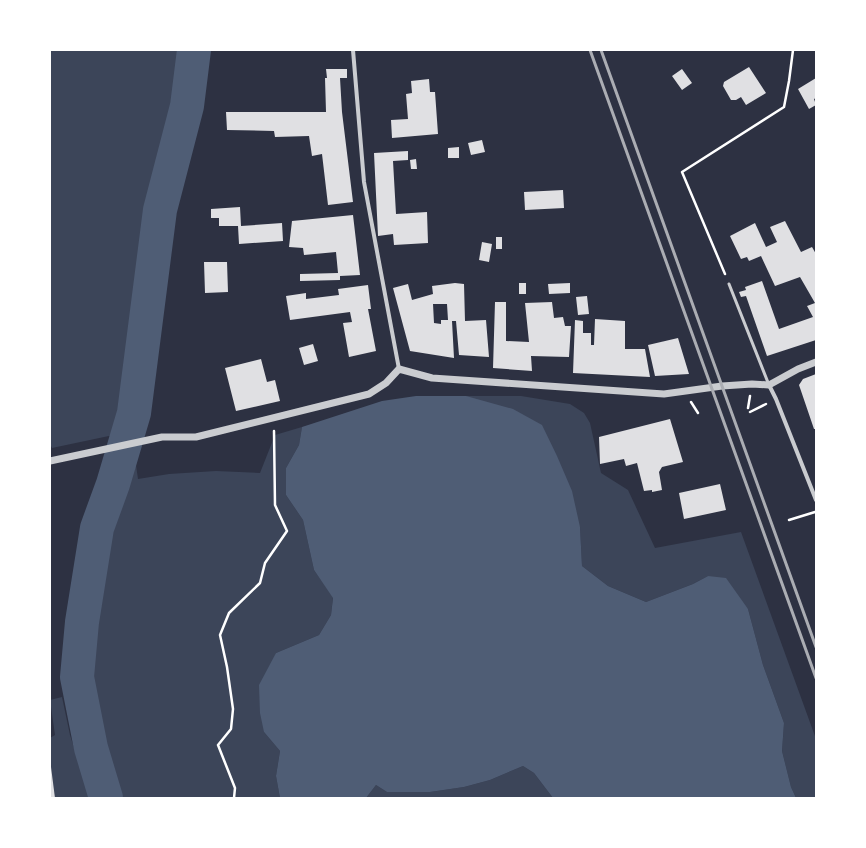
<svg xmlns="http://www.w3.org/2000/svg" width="866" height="848" font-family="Merriweather,serif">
<rect width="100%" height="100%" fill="#2d3142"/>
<!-- green -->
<path fill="#3c4559" d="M 50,50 L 194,50 L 187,106 L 160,210 L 123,433 L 52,448 L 50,444 Z
M 466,396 L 521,396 L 570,404 L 584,413 L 590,423 L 601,473 L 628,490 L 655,548 L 741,532 L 816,739 L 816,798 L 796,798 L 791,787 L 782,751 L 784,723 L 763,665 L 748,609 L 708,576 L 693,584 L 646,602 L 608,586 L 582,566 L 580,527 Z
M 302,427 L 299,445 L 286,468 L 286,495 L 303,520 L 314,570 L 333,597 L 331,615 L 319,635 L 276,653 L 264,732 L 280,751 L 276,776 L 280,798 L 106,798 L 91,748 L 77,677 L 82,622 L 97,528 L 119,465 L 135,458 L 138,479 L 169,474 L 216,471 L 260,473 L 275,435 Z
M 62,697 L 70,735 L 90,798 L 55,798 L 50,760 L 50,738 L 55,735 L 50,700 Z
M 523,766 L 534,773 L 553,798 L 366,798 L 376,785 L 387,792 L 430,792 L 464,787 L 490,780 Z"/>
<!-- water -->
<path fill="#4f5d75" d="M 416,396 L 466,396 L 513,409 L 542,425 L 557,456 L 572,491 L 580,527 L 582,566 L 608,586 L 646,602 L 693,584 L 708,576 L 726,578 L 748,609 L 763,665 L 784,723 L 782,751 L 791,787 L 796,798 L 553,798 L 534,773 L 523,766 L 490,780 L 464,787 L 430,792 L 387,792 L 376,785 L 366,798 L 280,798 L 276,776 L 280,751 L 264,732 L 260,713 L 259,685 L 276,653 L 319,635 L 331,615 L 333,598 L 314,570 L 303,520 L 286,495 L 286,468 L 299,445 L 302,427 L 382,401 Z"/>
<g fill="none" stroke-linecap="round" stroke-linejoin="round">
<!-- river -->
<path stroke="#4f5d75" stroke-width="34" d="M 106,798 L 91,748 L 77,677 L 82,622 L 97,528 L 113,484 L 134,413 L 160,210 L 187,106 L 194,50"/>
</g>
<!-- building -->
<path fill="#e0e0e3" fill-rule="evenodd" d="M 749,67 L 766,93 L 746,105 L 741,97 L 736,100 L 731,100 L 723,86 L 724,82 Z
M 326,69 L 347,69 L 347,78 L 340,78 L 342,112 L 353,202 L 328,205 L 322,154 L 312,156 L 309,136 L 275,137 L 274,131 L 227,130 L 226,112 L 326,112 L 325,78 L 327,78 Z
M 682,69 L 692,83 L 682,90 L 672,76 Z
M 816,78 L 816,98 L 814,99 L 816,105 L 809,109 L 798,89 Z
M 429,79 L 430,92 L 435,92 L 438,134 L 392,138 L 391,120 L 408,119 L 406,94 L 412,93 L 411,81 Z
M 482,140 L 485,152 L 471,155 L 468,143 Z
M 459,147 L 459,158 L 448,158 L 448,148 Z
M 408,151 L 408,160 L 393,161 L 396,214 L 427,212 L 428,243 L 394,245 L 393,234 L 378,236 L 374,153 Z
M 416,159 L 417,169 L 411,169 L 410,160 Z
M 563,190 L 564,208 L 525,210 L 524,192 Z
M 240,207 L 241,226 L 282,223 L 283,241 L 239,244 L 238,226 L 219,226 L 219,218 L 211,218 L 211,209 Z
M 353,215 L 360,275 L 340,276 L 340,280 L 300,281 L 300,274 L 338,273 L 336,252 L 304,255 L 303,248 L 289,247 L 292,221 Z
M 785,221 L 801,252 L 812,247 L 816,254 L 816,340 L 767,356 L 746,296 L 741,297 L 739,292 L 746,290 L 745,287 L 762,281 L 779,329 L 813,317 L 807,306 L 815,303 L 800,277 L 775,286 L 761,256 L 749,261 L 747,257 L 741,259 L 730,236 L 755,223 L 766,247 L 777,242 L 770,227 Z
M 496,237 L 502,237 L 502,249 L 496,249 Z
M 482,242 L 492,244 L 489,262 L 479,260 Z
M 204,262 L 227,262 L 228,292 L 205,293 Z
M 455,283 L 464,284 L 465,321 L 486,320 L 489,357 L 459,355 L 456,321 L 452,321 L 454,358 L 410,351 L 393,288 L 408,284 L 412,300 L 433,294 L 432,286 ZM 433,304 L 447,304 L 448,320 L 441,320 L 441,324 L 434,323 Z
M 519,283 L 526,283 L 526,294 L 519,294 Z
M 570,283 L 570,293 L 549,294 L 548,284 Z
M 368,285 L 371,309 L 368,309 L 376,351 L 349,357 L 343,323 L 352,322 L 350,312 L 290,320 L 286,296 L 306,293 L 306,299 L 339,295 L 338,289 Z
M 587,296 L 589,314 L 578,315 L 576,297 Z
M 495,302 L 506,302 L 506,341 L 529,342 L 525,303 L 552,302 L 554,318 L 563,317 L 565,326 L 571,326 L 569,357 L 531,356 L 532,371 L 493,368 Z
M 595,319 L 625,321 L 625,349 L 645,349 L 650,377 L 573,373 L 575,320 L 583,321 L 583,333 L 591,333 L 591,345 L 594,345 Z
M 678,338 L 689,374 L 655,376 L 648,345 Z
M 313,344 L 318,361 L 304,365 L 299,348 Z
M 261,359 L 267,382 L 275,380 L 280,401 L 236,411 L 225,368 Z
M 816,374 L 816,429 L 814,429 L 799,385 L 803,379 Z
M 670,419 L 683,462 L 662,467 L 659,472 L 662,490 L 652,492 L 652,490 L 644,491 L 637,463 L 626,466 L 624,459 L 600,464 L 599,437 Z
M 720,484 L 726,510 L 684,519 L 679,493 Z
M 50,767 L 51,767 L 55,798 L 50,798 Z"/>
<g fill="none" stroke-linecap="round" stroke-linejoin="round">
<!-- path -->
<path stroke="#fff" stroke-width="2.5" d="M 725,274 L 682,172 L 784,107 L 789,81 L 793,50
M 691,402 L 698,413
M 748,408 L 750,396
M 750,412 L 766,404
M 789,520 L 815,512
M 234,798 L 235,788 L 218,745 L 231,729 L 233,709 L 227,667 L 220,635 L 229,613 L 260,583 L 265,563 L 287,531 L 275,505 L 274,431"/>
<!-- service -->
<path stroke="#caccd0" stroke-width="3" d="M 729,284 L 769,385"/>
<!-- minor -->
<path stroke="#caccd0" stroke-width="4" d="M 353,50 L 364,182 L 399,369
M 769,385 L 776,399 L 816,500"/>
<!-- tertiary -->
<path stroke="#caccd0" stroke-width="7" d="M 50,461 L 162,437 L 196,437 L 369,394 L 386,383 L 399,369 L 432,378 L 664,394 L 722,386 L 752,384 L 769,385 L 798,369 L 816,362"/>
<!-- rail -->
<path stroke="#abadb3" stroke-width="3" d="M 590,50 L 816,678
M 601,50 L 816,647"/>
</g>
<!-- border -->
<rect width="866" height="848" fill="none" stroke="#ffffff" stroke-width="102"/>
</svg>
